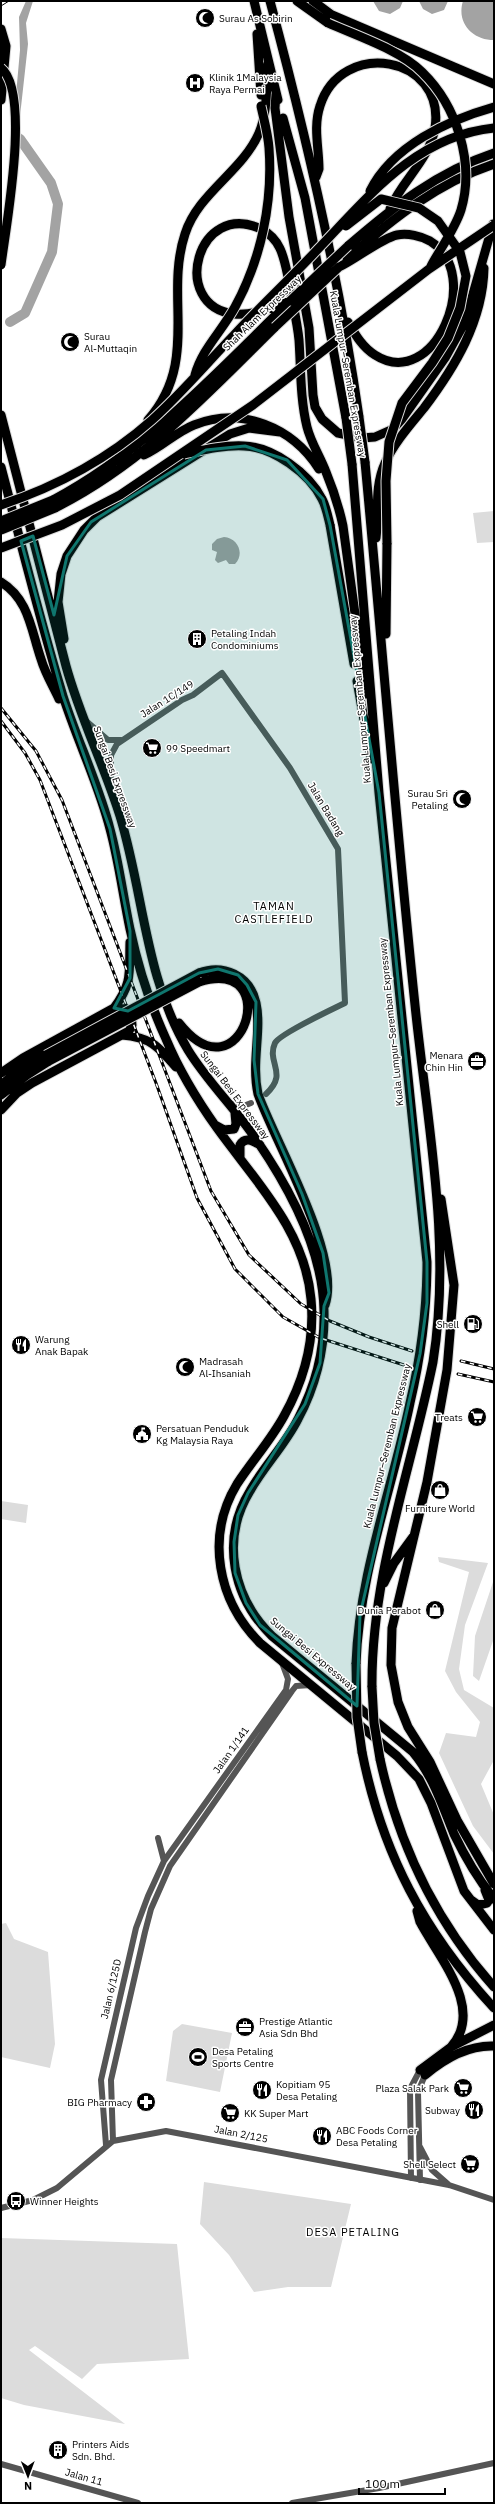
<svg xmlns="http://www.w3.org/2000/svg" width="495" height="2504" font-family="'IBM Plex Sans',sans-serif">
<rect width="100%" height="100%" fill="#fff"/>
<!-- green -->
<path fill="#dcdcdc" d="M 494,511 L 494,542 L 477,543 L 473,513 Z
M 1,1501 L 28,1505 L 26,1523 L 1,1519 Z
M 438,1557 L 488,1563 L 465,1625 L 459,1669 L 464,1690 L 494,1708 L 494,1760 L 481,1784 L 494,1815 L 494,1854 L 473,1826 L 439,1753 L 446,1733 L 476,1737 L 480,1722 L 456,1692 L 445,1671 L 469,1572 L 439,1562 Z
M 494,1579 L 494,1638 L 479,1681 L 473,1676 L 475,1636 Z
M 6,1923 L 14,1939 L 48,1952 L 55,2044 L 50,2068 L 1,2057 L 1,1924 Z
M 182,2024 L 232,2033 L 220,2092 L 166,2081 L 173,2031 Z
M 204,2182 L 351,2204 L 331,2287 L 288,2287 L 254,2292 L 229,2255 L 200,2224 Z
M 1,2238 L 177,2244 L 189,2359 L 97,2364 L 82,2379 L 35,2346 L 29,2350 L 125,2424 L 24,2405 L 1,2398 Z"/>
<!-- water -->
<path fill="#a3a3a3" d="M 26,1 L 33,1 L 26,23 L 28,44 L 19,125 L 22,137 L 30,148 L 26,151 L 19,144 L 16,95 L 20,50 L 19,17 Z
M 373,1 L 403,1 L 400,8 L 390,14 L 379,11 Z
M 419,1 L 448,1 L 444,10 L 432,14 L 423,9 Z
M 463,1 L 494,1 L 494,40 C 473,40 456,23 463,1 Z
M 224,537 C 238,538 245,554 235,564 L 229,564 L 226,560 L 218,563 L 215,560 L 217,552 L 212,550 L 212,544 L 217,539 Z"/>
<g fill="none" stroke-linecap="round" stroke-linejoin="round">
<!-- river -->
<path stroke="#a3a3a3" stroke-width="10" d="M 10,322 L 25,313 L 52,252 L 58,204 L 51,183 L 20,139"/>
<defs>
<path id="highway" d="M 254,1 L 278,100
M 270,1 C 307,139 339,276 359,417
M 297,1 L 328,23
M 313,1 L 332,15 L 494,84
M 1,29 L 6,46 L 1,100
M 257,34 L 261,95
M 276,94 L 275,108 L 289,217 L 309,328 L 313,395 L 315,407 L 322,419 L 338,433 L 362,438 L 375,437 L 393,429 L 402,419 L 445,358 L 465,322 L 493,224
M 283,118 L 305,198 L 346,418
M 316,177 L 319,169 C 319,148 313,127 320,106 C 341,38 446,55 435,128 C 429,161 402,180 390,209
M 348,246 C 393,207 437,172 494,153
M 347,259 C 391,220 437,183 494,164
M 339,267 C 356,259 382,238 397,235 C 408,233 421,236 430,241 C 485,274 434,393 375,355 C 362,347 355,334 348,322
M 290,301 C 273,307 253,316 234,314 C 169,306 197,199 261,229 C 281,239 284,258 288,277 C 291,298 297,319 299,340 C 301,369 300,398 307,427 C 311,443 320,456 326,472 C 333,489 339,507 343,526 L 366,694
M 1,415 C 23,499 44,583 66,666 C 80,717 104,765 120,816 C 144,895 145,978 188,1050 C 207,1081 233,1106 253,1135 C 288,1185 323,1249 324,1311 C 325,1350 316,1385 298,1419 C 285,1445 264,1466 250,1491 C 220,1540 233,1598 272,1636 L 413,1752 C 433,1776 442,1805 454,1834 C 465,1857 478,1879 494,1899
M 148,420 C 200,361 164,297 185,234 C 198,193 242,172 259,133 C 268,112 266,86 268,64
M 127,454 L 128,443 L 134,435
M 144,455 C 162,447 176,432 194,425 C 242,406 292,427 319,469
M 365,462 C 382,643 396,824 415,1005 C 427,1123 452,1243 433,1362 C 411,1470 371,1576 372,1687
M 352,464 L 379,793 L 427,1262 C 427,1310 421,1356 410,1403 C 392,1490 359,1574 356,1664
M 1,467 C 21,543 40,621 63,696 C 77,740 99,785 110,829 C 119,862 123,896 130,929 C 138,967 150,1004 166,1039 C 179,1070 197,1100 217,1128 C 255,1181 305,1230 311,1299 C 315,1340 304,1380 284,1416 C 271,1440 252,1461 237,1484 C 205,1537 218,1601 260,1643 L 397,1756 L 419,1779 L 431,1803 L 464,1891 L 494,1930
M 53,500 C 145,451 214,375 288,303
M 55,508 C 143,464 206,395 275,327
M 330,525 L 354,664
M 376,538 C 379,512 374,487 385,463 C 394,443 410,425 424,408 C 455,367 483,321 484,268
M 1,582 C 29,599 31,630 41,659 C 45,673 53,686 59,699
M 386,634 L 387,543
M 64,639 L 58,602 L 61,574 L 67,556 L 84,530 L 97,517 L 230,434 L 249,428 L 280,432
M 357,681 L 371,759
M 199,973 C 223,964 250,975 256,1003 C 262,1031 251,1062 258,1094 C 276,1144 342,1256 325,1305
M 114,1008 C 133,983 129,972 130,942
M 179,1023 C 242,1103 286,955 199,982
M 122,1035 C 150,1037 158,1046 176,1067
M 1,1073 L 23,1058 L 114,1008 L 126,1009 L 131,1013 L 132,1025 L 129,1031 L 32,1083 L 17,1093 L 1,1110
M 1,1085 L 22,1068 L 46,1055
M 1,1095 L 27,1075 L 49,1061
M 215,1125 L 224,1130 L 234,1129 L 236,1124 L 235,1113
M 240,1158 L 240,1145 C 245,1136 253,1141 260,1145
M 441,1199 L 454,1285 L 447,1370 L 427,1482 L 392,1628 L 391,1665 L 398,1702 L 408,1727 L 430,1762 L 457,1820 L 494,1884
M 384,1583 L 394,1563 L 413,1537
M 362,1752 C 382,1853 424,1932 494,2008
M 380,1759 C 399,1846 435,1921 494,1987
M 471,1900 L 478,1905 L 487,1903 L 489,1900 L 485,1890
M 417,1911 L 420,1922 C 439,1958 485,2009 451,2047
M 420,2070 L 451,2047 L 494,2025
M 425,2075 C 444,2059 469,2045 494,2046"/>
</defs>
<!-- highway casing -->
<use href="#highway" stroke="#dbdbdb" stroke-width="11"/>
<!-- minor -->
<path stroke="#555" stroke-width="6" d="M 85,720 L 108,740 L 121,740
M 111,784 L 111,755 L 117,744 L 182,700 L 193,695 L 222,673 L 290,768 L 338,849 L 345,1003 C 333,1009 279,1034 275,1043 C 266,1063 289,1073 266,1094
M 230,1103 L 241,1107 L 251,1103
M 158,1838 L 164,1861
M 113,2141 L 111,2080 L 145,1932 L 151,1909 L 170,1866 L 292,1691 L 296,1686 L 311,1685
M 106,2145 L 101,2080 L 136,1928 L 148,1896 L 164,1861 L 286,1690 L 288,1679 L 282,1663
M 420,2147 L 432,2170 L 449,2185
M 411,2178 L 410,2089 L 420,2070
M 420,2180 L 418,2092 L 425,2075
M 1,2208 L 33,2200 L 57,2188 L 113,2141 L 166,2131 L 449,2185 L 494,2200
M 1,2464 L 138,2503
M 292,2503 L 379,2488 L 494,2463"/>
<!-- highway -->
<use href="#highway" stroke="#000" stroke-width="9"/>
<!-- tram -->
<path stroke="#000" stroke-width="1" d="M 1,6 L 9,1"/>
<defs>
<path id="rail" d="M 1,708 L 36,751 L 62,800 L 211,1191 L 249,1255 L 301,1304 L 330,1321 L 369,1337 L 412,1351
M 1,721 L 25,753 L 40,780 L 156,1083 L 197,1198 L 235,1269 L 283,1317 L 320,1338 L 407,1366
M 461,1361 L 494,1369
M 458,1374 L 494,1382"/>
</defs>
<!-- rail casing -->
<use href="#rail" stroke="#000" stroke-width="3"/>
<!-- rail -->
<use href="#rail" stroke="#fff" stroke-width="1.5" stroke-dasharray="4.5" stroke-linecap="butt"/>
<defs>
<path id="highway-bridge" d="M 328,23 C 357,36 400,50 422,72 C 457,106 475,163 461,210 C 455,229 440,249 431,266
M 1,68 C 31,92 6,226 1,265
M 370,191 C 392,146 448,120 494,107
M 346,226 L 381,199 L 419,208 L 438,221 L 460,252 L 466,276 L 460,308 L 448,338 L 432,363 L 402,403 L 389,442 L 386,481 L 387,543
M 290,301 L 348,246
M 275,327 L 339,267
M 195,375 C 202,349 222,331 235,307 C 261,259 273,203 269,148 C 268,134 264,120 261,106
M 359,417 L 365,462
M 346,418 L 352,464
M 184,454 C 203,450 223,445 244,446 C 273,447 309,473 322,499 C 326,506 328,517 330,525
M 1,505 C 55,487 109,458 152,420 C 181,394 207,363 234,335 C 261,306 291,278 318,249 C 369,196 416,136 494,128
M 1,521 L 53,500
M 1,530 L 55,508
M 1,548 L 62,525 L 120,495 L 253,405 L 429,269 L 494,225
M 46,1055 L 199,973
M 49,1061 L 199,982
M 356,1664 L 357,1717 L 362,1752
M 372,1687 L 374,1723 L 380,1759"/>
</defs>
<!-- highway-bridge casing -->
<use href="#highway-bridge" stroke="#dbdbdb" stroke-width="11" stroke-linecap="butt"/>
<!-- highway-bridge -->
<use href="#highway-bridge" stroke="#000" stroke-width="9"/>
</g>
<!-- marked area -->
<path fill="#0f766e" fill-opacity="0.2" stroke="#0f766e" stroke-width="3" stroke-linejoin="round" d="M 245,446 L 287,460 L 323,499 L 330,525 L 379,793 L 427,1262 L 427,1303 L 420,1354 L 360,1615 L 357,1706 L 260,1625 L 246,1603 L 235,1573 L 234,1542 L 238,1515 L 248,1493 L 305,1404 L 320,1363 L 324,1306 L 329,1293 L 323,1253 L 302,1194 L 258,1094 L 254,1060 L 256,1002 L 247,985 L 238,975 L 218,969 L 199,973 L 128,1011 L 114,1008 L 130,978 L 130,931 L 110,829 L 63,696 L 21,541 L 33,536 L 54,615 L 67,556 L 91,522 L 206,450 Z"/>
<!-- icons -->
<defs>
<symbol id="mosque-disc" viewBox="-11 -11 22 22"><circle r="9.5" fill="#000" stroke="#fff"/><path d="M3.5-4.9A6 6 0 1 0 3.5 4.9A5 5 0 1 1 3.5-4.9Z" fill="#fff"/></symbol>
<symbol id="hospital-disc" viewBox="-11 -11 22 22"><circle r="9.5" fill="#000" stroke="#fff"/><path d="M-5-5h3v3.5h4V-5h3V5h-3V1.5h-4V5h-3Z" fill="#fff"/></symbol>
<symbol id="building-disc" viewBox="-11 -11 22 22"><circle r="9.5" fill="#000" stroke="#fff"/><path d="M-4-6H4V6H1V3H-1V6H-4ZM-2.5-4.3h1.7v1.8h-1.7ZM.8-4.3h1.7v1.8H.8ZM-2.5-1h1.7V.8h-1.7ZM.8-1h1.7V.8H.8Z" fill="#fff"/></symbol>
<symbol id="supermarket-disc" viewBox="-11 -11 22 22"><circle r="9.5" fill="#000" stroke="#fff"/><path d="M-6-5.5h2.5l.6 2H6L4.5 2H-2.5L-4.4-4H-6ZM-1.5 3.2a1.3 1.3 0 1 0 .1 0ZM3 3.2a1.3 1.3 0 1 0 .1 0Z" fill="#fff"/></symbol>
<symbol id="office-disc" viewBox="-11 -11 22 22"><circle r="9.5" fill="#000" stroke="#fff"/><path d="M-6-3h4V-5.5h4V-3h4V5H-6ZM-1-4.5V-3h2v-1.5ZM-6 0V1H6V0Z" fill="#fff"/></symbol>
<symbol id="fuel-disc" viewBox="-11 -11 22 22"><circle r="9.5" fill="#000" stroke="#fff"/><path d="M-5.5-6h7V0h2V4h1.3V-2.5L3-4.5l.8-.8L6-3V5H2.5V1h-1V6h-7ZM-4.2-4.7v3.2H.2V-4.7Z" fill="#fff"/></symbol>
<symbol id="restaurant-disc" viewBox="-11 -11 22 22"><circle r="9.5" fill="#000" stroke="#fff"/><path d="M-5-6h1v4h1v-4h1v4h1v-4h1v5L-1.5 .5V6h-2V.5L-5-1ZM5-6V6H3V1.5H1.5Q1.5-4 5-6Z" fill="#fff"/></symbol>
<symbol id="civic-disc" viewBox="-11 -11 22 22"><circle r="9.5" fill="#000" stroke="#fff"/><path d="M-.6-6.5H3V-4.5H.6V-3L4-1V1h2V6H-6V1h2V-1L-.6-3ZM-1.2 2.5V6h2.4V2.5Z" fill="#fff"/></symbol>
<symbol id="shop-disc" viewBox="-11 -11 22 22"><circle r="9.5" fill="#000" stroke="#fff"/><path d="M-5-2.5h2.3a2.7 3.5 0 0 1 5.4 0H5L5.5 6h-11ZM-1.5-2.5h3a1.5 2.3 0 0 0-3 0Z" fill="#fff"/></symbol>
<symbol id="stadium-disc" viewBox="-11 -11 22 22"><circle r="9.5" fill="#000" stroke="#fff"/><path d="M0-5a6.5 5 0 1 0 0 10a6.5 5 0 1 0 0-10ZM-3.5-1.8h7v3.6h-7Z" fill="#fff"/></symbol>
<symbol id="pharmacy-disc" viewBox="-11 -11 22 22"><circle r="9.5" fill="#000" stroke="#fff"/><path d="M-2-6h4v4h4v4h-4v4h-4v-4h-4v-4h4Z" fill="#fff"/></symbol>
<symbol id="bus-disc" viewBox="-11 -11 22 22"><circle r="9.5" fill="#000" stroke="#fff"/><path d="M-5-6H5V4H4V6H2V4H-2V6H-4V4H-5ZM-3.5-4V0h7V-4ZM-3.5 1.2v1.5H-2V1.2ZM2 1.2v1.5H3.5V1.2Z" fill="#fff"/></symbol>
</defs>
<g fill-rule="evenodd">
<use href="#mosque-disc" x="194" y="7" width="22" height="22"/>
<use href="#hospital-disc" x="184" y="72" width="22" height="22"/>
<use href="#mosque-disc" x="59" y="331" width="22" height="22"/>
<use href="#building-disc" x="186" y="628" width="22" height="22"/>
<use href="#supermarket-disc" x="141" y="737" width="22" height="22"/>
<use href="#mosque-disc" x="451" y="788" width="22" height="22"/>
<use href="#office-disc" x="466" y="1050" width="22" height="22"/>
<use href="#fuel-disc" x="462" y="1313" width="22" height="22"/>
<use href="#restaurant-disc" x="10" y="1334" width="22" height="22"/>
<use href="#mosque-disc" x="174" y="1356" width="22" height="22"/>
<use href="#supermarket-disc" x="466" y="1406" width="22" height="22"/>
<use href="#civic-disc" x="131" y="1423" width="22" height="22"/>
<use href="#shop-disc" x="429" y="1479" width="22" height="22"/>
<use href="#shop-disc" x="424" y="1599" width="22" height="22"/>
<use href="#office-disc" x="234" y="2016" width="22" height="22"/>
<use href="#stadium-disc" x="187" y="2046" width="22" height="22"/>
<use href="#supermarket-disc" x="452" y="2077" width="22" height="22"/>
<use href="#restaurant-disc" x="251" y="2079" width="22" height="22"/>
<use href="#pharmacy-disc" x="135" y="2091" width="22" height="22"/>
<use href="#restaurant-disc" x="463" y="2099" width="22" height="22"/>
<use href="#supermarket-disc" x="219" y="2102" width="22" height="22"/>
<use href="#restaurant-disc" x="311" y="2125" width="22" height="22"/>
<use href="#supermarket-disc" x="459" y="2153" width="22" height="22"/>
<use href="#bus-disc" x="5" y="2190" width="22" height="22"/>
<use href="#building-disc" x="47" y="2439" width="22" height="22"/>
</g>
<g text-anchor="middle" dominant-baseline="central" stroke-width="3" stroke-linejoin="round" paint-order="stroke">
<!-- poi labels -->
<g font-size="10" fill="#000" stroke="#fff" text-anchor="start">
<text x="219" y="18">Surau As Sobirin</text>
<text x="209" y="77">Klinik 1Malaysia<tspan x="209" dy="12">Raya Permai</tspan></text>
<text x="84" y="336">Surau<tspan x="84" dy="12">Al-Muttaqin</tspan></text>
<text x="211" y="633">Petaling Indah<tspan x="211" dy="12">Condominiums</tspan></text>
<text x="166" y="748">99 Speedmart</text>
<text x="448" y="793" text-anchor="end">Surau Sri<tspan x="448" dy="12">Petaling</tspan></text>
<text x="463" y="1055" text-anchor="end">Menara<tspan x="463" dy="12">Chin Hin</tspan></text>
<text x="459" y="1324" text-anchor="end">Shell</text>
<text x="35" y="1339">Warung<tspan x="35" dy="12">Anak Bapak</tspan></text>
<text x="199" y="1361">Madrasah<tspan x="199" dy="12">Al-Ihsaniah</tspan></text>
<text x="463" y="1417" text-anchor="end">Treats</text>
<text x="156" y="1428">Persatuan Penduduk<tspan x="156" dy="12">Kg Malaysia Raya</tspan></text>
<text x="440" y="1508" text-anchor="middle">Furniture World</text>
<text x="421" y="1610" text-anchor="end">Dunia Perabot</text>
<text x="259" y="2021">Prestige Atlantic<tspan x="259" dy="12">Asia Sdn Bhd</tspan></text>
<text x="212" y="2051">Desa Petaling<tspan x="212" dy="12">Sports Centre</tspan></text>
<text x="276" y="2084">Kopitiam 95<tspan x="276" dy="12">Desa Petaling</tspan></text>
<text x="449" y="2088" text-anchor="end">Plaza Salak Park</text>
<text x="132" y="2102" text-anchor="end">BIG Pharmacy</text>
<text x="460" y="2110" text-anchor="end">Subway</text>
<text x="244" y="2113">KK Super Mart</text>
<text x="336" y="2130">ABC Foods Corner<tspan x="336" dy="12">Desa Petaling</tspan></text>
<text x="456" y="2164" text-anchor="end">Shell Select</text>
<text x="30" y="2201">Winner Heights</text>
<text x="72" y="2444">Printers Aids<tspan x="72" dy="12">Sdn. Bhd.</tspan></text>
</g>
<!-- street labels -->
<g font-size="10" fill="#000" stroke="#fff">
<text transform="translate(262 313) rotate(-44)">Shah Alam Expressway</text>
<text transform="translate(348 374) rotate(80)">Kuala Lumpur–Seremban Expressway</text>
<text transform="translate(167 699) rotate(-32)">Jalan 1C/149</text>
<text transform="translate(360 699) rotate(-95)">Kuala Lumpur–Seremban Expressway</text>
<text transform="translate(115 777) rotate(70)">Sungai Besi Expressway</text>
<text transform="translate(326 809) rotate(59)">Jalan Badang</text>
<text transform="translate(391 1022) rotate(-96)">Kuala Lumpur–Seremban Expressway</text>
<text transform="translate(235 1095) rotate(53)">Sungai Besi Expressway</text>
<text transform="translate(387 1446) rotate(-76)">Kuala Lumpur–Seremban Expressway</text>
<text transform="translate(313 1654) rotate(40)">Sungai Besi Expressway</text>
<text transform="translate(231 1750) rotate(-55)">Jalan 1/141</text>
<text transform="translate(111 1989) rotate(-77)">Jalan 6/125D</text>
<text transform="translate(241 2134) rotate(11)">Jalan 2/125</text>
<text transform="translate(84 2477) rotate(16)">Jalan 11</text>
</g>
<!-- neighbourhood labels -->
<g font-size="11" letter-spacing="1" fill="#000" stroke="#fff">
<text x="274" y="906">TAMAN<tspan x="274" dy="13">CASTLEFIELD</tspan></text>
<text x="353" y="2232">DESA PETALING</text>
</g>
</g>
<!-- border -->
<rect width="495" height="2504" fill="none" stroke="#000000" stroke-width="4"/>
<!-- north arrow -->
<g transform="translate(28 2476) rotate(179)" stroke="#ffffff" stroke-width="3" paint-order="stroke">
<path d="M0-3L7 15L0 10L-7 15Z" fill="#000000"/>
<text y="-6" font-size="11" font-weight="bold" text-anchor="middle" fill="#000000">N</text>
</g>
<!-- scale -->
<path d="M359 2488v6h86v-6" fill="none" stroke="#000000" stroke-width="2"/>
<text x="365" y="2488" font-size="12" fill="#000000" stroke="#ffffff" stroke-width="3" paint-order="stroke">100 m</text>
</svg>
